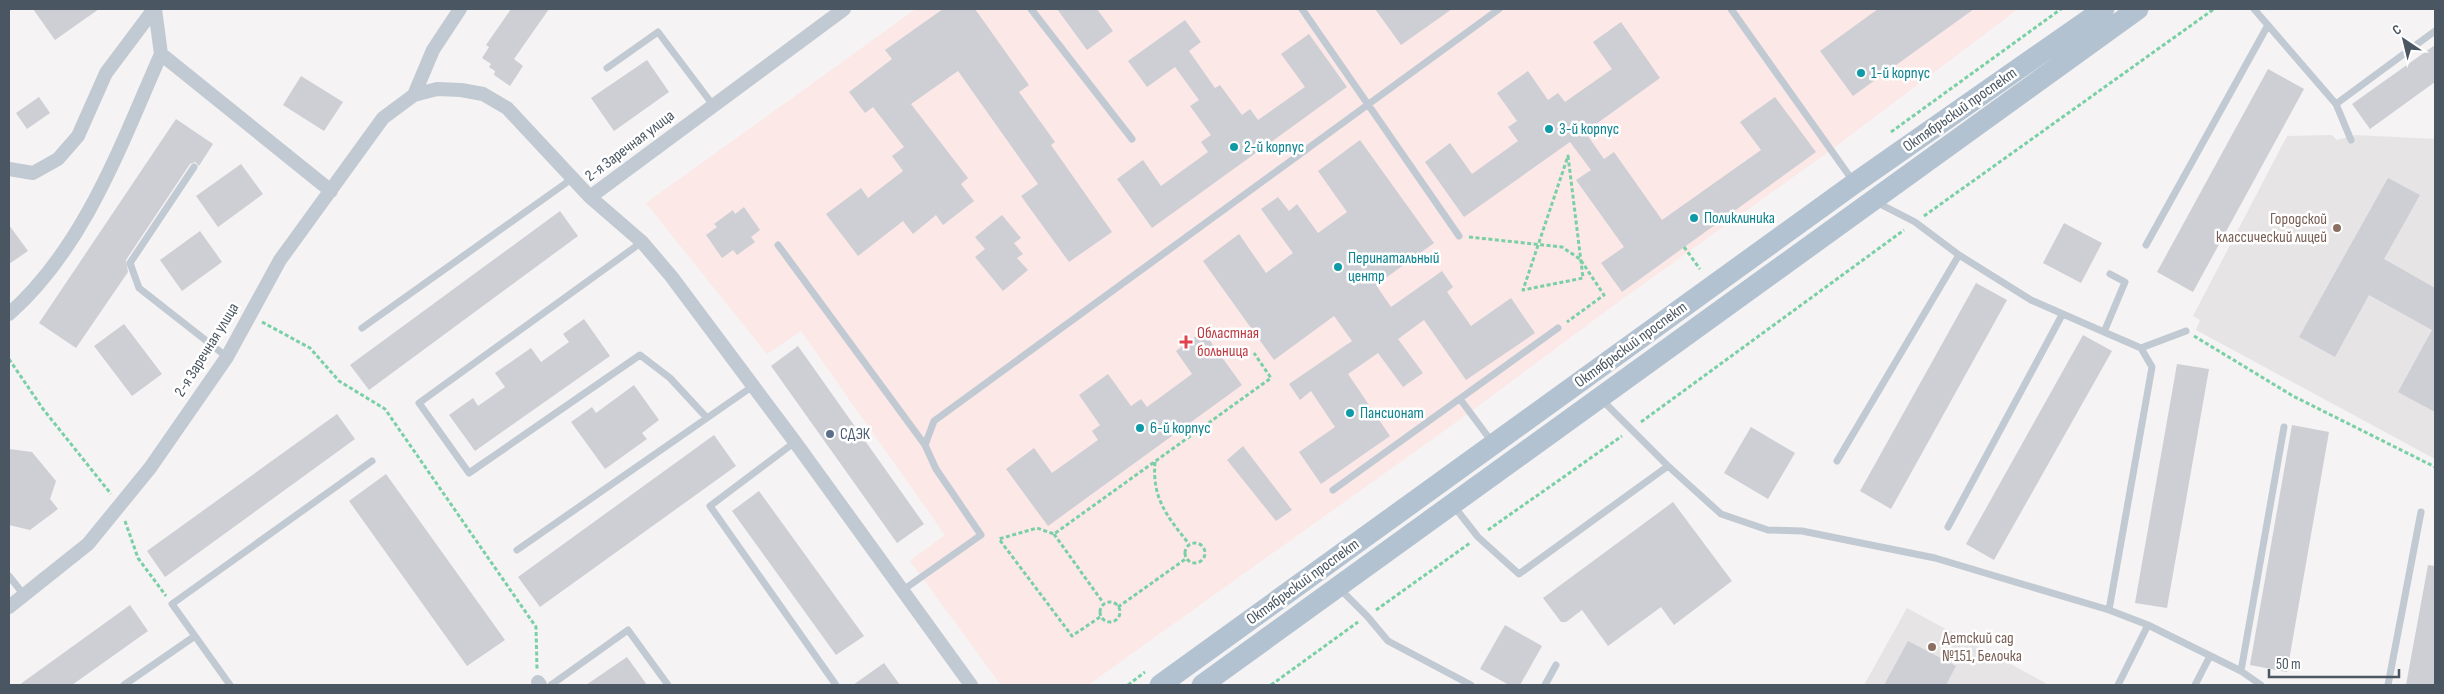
<svg xmlns="http://www.w3.org/2000/svg" width="2444" height="694" font-family="'Sofia Sans Condensed',sans-serif">
<rect width="100%" height="100%" fill="#f5f3f3"/>
<!-- education -->
<path fill="#e6e4e5" d="M 2332,135 L 2337,140 L 2355,135 L 2435,139 L 2435,459 L 2196,330 L 2200,320 L 2193,316 L 2287,136 Z
M 1907,608 L 2049,685 L 1864,685 Z"/>
<!-- medical -->
<path fill="#fce8e6" d="M 916,9 L 2018,9 L 1831,150 L 1625,297 L 1473,410 L 1088,685 L 1001,685 L 910,561 L 945,535 L 801,331 L 767,354 L 646,203 Z"/>
<!-- building -->
<path fill="#cdcfd5" d="M 33,9 L 99,9 L 55,40 Z
M 511,9 L 549,9 L 514,59 L 523,66 L 510,86 L 494,75 L 495,71 L 489,67 L 491,64 L 482,58 L 489,47 L 486,45 Z
M 943,9 L 975,9 L 1029,85 L 1019,92 L 1055,142 L 1051,145 L 1112,232 L 1069,262 L 1021,196 L 1038,184 L 958,71 L 911,104 L 968,178 L 961,184 L 974,201 L 943,225 L 936,215 L 913,234 L 903,221 L 858,256 L 826,214 L 861,188 L 868,198 L 903,171 L 892,156 L 904,147 L 873,107 L 865,113 L 849,92 L 892,59 L 885,50 Z
M 1057,9 L 1097,9 L 1113,31 L 1087,50 Z
M 1375,9 L 1452,9 L 1401,45 Z
M 1878,9 L 1974,9 L 1853,96 L 1820,51 Z
M 1185,20 L 1201,42 L 1189,51 L 1215,88 L 1220,85 L 1242,115 L 1250,109 L 1258,120 L 1305,87 L 1281,54 L 1309,34 L 1347,87 L 1152,228 L 1117,179 L 1143,160 L 1161,186 L 1208,152 L 1201,142 L 1211,135 L 1190,106 L 1199,100 L 1175,67 L 1147,87 L 1128,61 Z
M 1621,22 L 1660,78 L 1585,132 L 1604,159 L 1614,152 L 1662,220 L 1761,150 L 1740,122 L 1775,97 L 1816,152 L 1622,292 L 1601,263 L 1624,247 L 1576,180 L 1591,170 L 1570,142 L 1464,217 L 1425,162 L 1450,143 L 1472,174 L 1518,141 L 1508,127 L 1517,121 L 1497,93 L 1528,71 L 1548,100 L 1558,93 L 1565,102 L 1612,69 L 1593,42 Z
M 2435,45 L 2435,82 L 2370,129 L 2352,104 Z
M 647,60 L 669,92 L 614,131 L 591,98 Z
M 2268,69 L 2304,89 L 2193,292 L 2157,272 Z
M 301,76 L 343,102 L 324,131 L 283,105 Z
M 39,97 L 50,113 L 27,129 L 16,113 Z
M 176,119 L 213,144 L 199,166 L 195,162 L 190,164 L 126,260 L 128,272 L 76,348 L 39,323 Z
M 1360,140 L 1434,243 L 1376,285 L 1391,307 L 1442,271 L 1453,287 L 1447,292 L 1471,326 L 1511,298 L 1535,333 L 1466,380 L 1424,320 L 1398,339 L 1423,373 L 1403,387 L 1378,353 L 1348,374 L 1390,436 L 1321,484 L 1299,452 L 1335,427 L 1311,391 L 1300,400 L 1289,384 L 1352,341 L 1334,316 L 1274,360 L 1203,261 L 1239,234 L 1266,273 L 1293,253 L 1261,209 L 1278,197 L 1289,211 L 1297,204 L 1318,233 L 1347,212 L 1318,171 Z
M 241,164 L 263,194 L 218,227 L 196,196 Z
M 2388,178 L 2420,195 L 2384,259 L 2435,288 L 2435,412 L 2398,392 L 2432,330 L 2369,295 L 2335,357 L 2299,337 Z
M 744,207 L 760,230 L 751,237 L 755,242 L 737,255 L 733,250 L 722,258 L 706,235 L 717,227 L 714,224 L 733,210 L 735,214 Z
M 560,211 L 578,236 L 369,390 L 350,365 Z
M 1002,215 L 1021,238 L 1014,243 L 1023,254 L 1017,258 L 1028,270 L 1003,291 L 975,257 L 985,249 L 975,237 Z
M 2064,223 L 2102,243 L 2081,283 L 2043,263 Z
M 9,225 L 28,251 L 9,264 Z
M 200,231 L 222,262 L 182,291 L 160,260 Z
M 1976,283 L 2007,300 L 1891,509 L 1860,491 Z
M 584,319 L 610,356 L 475,451 L 449,415 L 473,398 L 478,406 L 505,387 L 495,373 L 531,348 L 541,362 L 569,342 L 563,334 Z
M 124,324 L 162,374 L 132,396 L 94,346 Z
M 1203,331 L 1242,385 L 1048,526 L 1006,469 L 1034,448 L 1052,473 L 1098,440 L 1092,431 L 1100,425 L 1079,395 L 1108,374 L 1131,406 L 1141,399 L 1147,407 L 1192,374 L 1176,351 Z
M 2083,335 L 2112,351 L 1994,560 L 1966,544 Z
M 798,346 L 924,524 L 897,543 L 771,366 Z
M 2177,364 L 2209,369 L 2167,608 L 2135,603 Z
M 634,385 L 659,420 L 642,433 L 647,439 L 605,469 L 571,422 L 592,407 L 596,413 Z
M 337,414 L 355,439 L 165,577 L 147,551 Z
M 2292,425 L 2329,432 L 2287,672 L 2250,665 Z
M 1751,427 L 1795,453 L 1768,499 L 1724,473 Z
M 714,435 L 736,466 L 540,607 L 518,577 Z
M 1243,446 L 1292,510 L 1276,521 L 1227,460 Z
M 9,449 L 32,452 L 56,481 L 50,499 L 58,509 L 30,530 L 9,525 Z
M 386,474 L 505,640 L 467,666 L 349,501 Z
M 759,491 L 864,636 L 836,655 L 732,511 Z
M 1673,502 L 1732,581 L 1674,625 L 1661,607 L 1608,646 L 1582,610 L 1566,622 L 1561,622 L 1543,598 Z
M 2428,565 L 2435,566 L 2435,685 L 2406,685 Z
M 130,605 L 148,631 L 72,685 L 19,685 Z
M 1505,625 L 1542,646 L 1520,685 L 1509,685 L 1480,669 Z
M 1908,641 L 1956,666 L 1946,685 L 1884,685 Z
M 627,657 L 647,685 L 586,685 Z
M 884,663 L 900,685 L 853,685 Z"/>
<g fill="none" stroke-linecap="round" stroke-linejoin="round">
<!-- path -->
<path stroke="#7ad0a6" stroke-width="3" stroke-dasharray="4 2.5" stroke-linecap="butt" d="M 1891,132 L 2061,9
M 1568,156 L 1583,278 L 1523,290 Z
M 1924,216 L 2214,9
M 1469,237 L 1562,247 L 1580,259 L 1604,295 L 1567,322
M 1684,247 L 1700,269
M 262,322 L 310,348 L 339,381 L 385,409 L 536,627 L 537,669
M 2194,336 L 2293,396 L 2435,467
M 9,359 L 43,409 L 111,494
M 1641,422 L 1904,230
M 1155,462 C 1152,499 1167,516 1189,544
M 125,521 L 138,558 L 166,596
M 1488,530 L 1622,436
M 1054,534 L 1104,604
M1185 553a10 10 0 1 1 20 0a10 10 0 1 1-20 0Z
M1100 612a10 10 0 1 1 20 0a10 10 0 1 1-20 0Z
M 1118,607 L 1187,558
M 1376,610 L 1470,543
M 1100,617 L 1072,636 L 999,539 L 1037,528 L 1054,534 L 1271,378 L 1254,353
M 1128,685 L 1145,672
M 1271,685 L 1358,622"/>
<!-- service -->
<path stroke="#c1cad2" stroke-width="7" d="M 1031,9 L 1132,139
M 1302,9 L 1459,236
M 1731,9 L 1853,181
M 2254,9 L 2336,104 L 2351,140
M 607,68 L 658,32 L 713,105
M 2336,104 L 2435,31
M 194,167 L 130,263 L 139,288 L 227,357
M 1876,202 L 1915,222 L 1959,255 L 2031,300 L 2104,332 L 2125,282 L 2110,274
M 642,242 L 419,403 L 469,473 L 640,355 L 670,378 L 707,418
M 778,245 L 925,445
M 2146,245 L 2268,25
M 362,328 L 573,178
M 2104,332 L 2141,348 L 2186,331
M 1460,399 L 1492,442
M 1601,399 L 1668,466 L 1721,514 L 1768,530 L 1802,531 L 1935,558 L 2109,610 L 2148,625 L 2241,671 L 2261,685
M 795,442 L 710,506 L 836,685
M 1837,461 L 1959,255
M 1333,490 L 1558,328
M 1453,505 L 1478,537 L 1519,574 L 1668,466
M 1948,527 L 2062,315
M 517,550 L 753,386
M 9,576 L 24,595
M 1339,588 L 1367,616 L 1388,641 L 1471,685
M 903,590 L 981,535 L 936,469 L 925,445 L 934,421 L 1499,9
M 2109,610 L 2152,367 L 2141,348
M 195,636 L 230,685
M 2241,671 L 2284,427
M 124,685 L 195,636 L 172,604 L 372,461
M 551,685 L 628,630 L 668,685
M 1545,685 L 1556,665
M 2118,685 L 2148,625
M 2195,685 L 2210,656
M 2388,685 L 2421,512"/>
<!-- minor -->
<path stroke="#c1cad2" stroke-width="14" d="M 155,9 L 161,54 L 331,191
M 414,95 L 433,50 L 460,9
M 9,169 L 33,173 L 58,159 L 78,136 L 106,73 L 154,9
M 590,197 L 844,9
M 9,314 C 85,247 121,144 161,54
M 9,607 L 88,544 L 150,468 L 227,357 L 280,260 L 383,118 L 414,95 L 437,89 L 461,90 L 483,94 L 507,108 L 590,197 L 642,242 L 671,276 L 795,442 L 971,685
M 538,682 L 540,685"/>
<!-- primary -->
<path stroke="#b3c2d1" stroke-width="21" d="M 1160,685 L 1855,183 L 2104,9
M 1202,685 L 2138,9"/>
</g>
<!-- markers -->
<g fill="#0f9aa8" stroke="#fff" stroke-width="2">
<circle cx="1861" cy="73" r="5"/>
<circle cx="1549" cy="129" r="5"/>
<circle cx="1234" cy="147" r="5"/>
<circle cx="1694" cy="218" r="5"/>
<circle cx="1338" cy="267" r="5"/>
<circle cx="1350" cy="413" r="5"/>
<circle cx="1140" cy="428" r="5"/>
</g>
<g fill="#8d6e63" stroke="#fff" stroke-width="2">
<circle cx="2337" cy="228" r="5"/>
<circle cx="1932" cy="647" r="5"/>
</g>
<path fill="#e0444e" stroke="#fff" stroke-width="2" d="M1183.5 334.5h5v5h5v5h-5v5h-5v-5h-5v-5h5z"/>
<circle fill="#5c6f8a" stroke="#fff" stroke-width="2" cx="830" cy="434" r="5"/>
<g text-anchor="middle" dominant-baseline="central" stroke-width="5" stroke-linejoin="round" paint-order="stroke">
<!-- culture labels -->
<g font-size="16" fill="#0d838f" stroke="#fff" text-anchor="start">
<text x="1871" y="73">1-й корпус</text>
<text x="1559" y="129">3-й корпус</text>
<text x="1244" y="147">2-й корпус</text>
<text x="1704" y="218">Поликлиника</text>
<text x="1348" y="258">Перинатальный<tspan x="1348" dy="18">центр</tspan></text>
<text x="1360" y="413">Пансионат</text>
<text x="1150" y="428">6-й корпус</text>
</g>
<!-- street labels -->
<g font-size="16" fill="#4a5661" stroke="#fff">
<text transform="translate(1960 110) rotate(-35)">Октябрьский проспект</text>
<text transform="translate(630 146) rotate(-37)">2-я Заречная улица</text>
<text transform="translate(1631 345) rotate(-36)">Октябрьский проспект</text>
<text transform="translate(207 350) rotate(-58)">2-я Заречная улица</text>
<text transform="translate(1303 582) rotate(-36)">Октябрьский проспект</text>
</g>
<!-- education labels -->
<g font-size="16" fill="#785e54" stroke="#fff" text-anchor="end">
<text x="2327" y="219">Городской<tspan x="2327" dy="18">классический лицей</tspan></text>
<text x="1942" y="638" text-anchor="start">Детский сад<tspan x="1942" dy="18">№151, Белочка</tspan></text>
</g>
<!-- health labels -->
<g font-size="16" fill="#be3a42" stroke="#fff" text-anchor="start">
<text x="1197" y="333">Областная<tspan x="1197" dy="18">больница</tspan></text>
</g>
<!-- service labels -->
<g font-size="16" fill="#4e5e75" stroke="#fff" text-anchor="start">
<text x="840" y="434">СДЭК</text>
</g>
</g>
<!-- border -->
<rect width="2444" height="694" fill="none" stroke="#4a5661" stroke-width="20"/>
<!-- north arrow -->
<g transform="translate(2404 40) rotate(325)" stroke="#ffffff" stroke-width="4" paint-order="stroke">
<path d="M0-4L9 19L0 12L-9 19Z" fill="#4a5661"/>
<text y="-8" font-size="14" font-weight="bold" text-anchor="middle" fill="#4a5661">С</text>
</g>
<!-- scale -->
<path d="M2269 669v8h130v-8" fill="none" stroke="#4a5661" stroke-width="2.5"/>
<text x="2276" y="669" font-size="15" fill="#4a5661" stroke="#ffffff" stroke-width="4" paint-order="stroke">50 m</text>
</svg>
